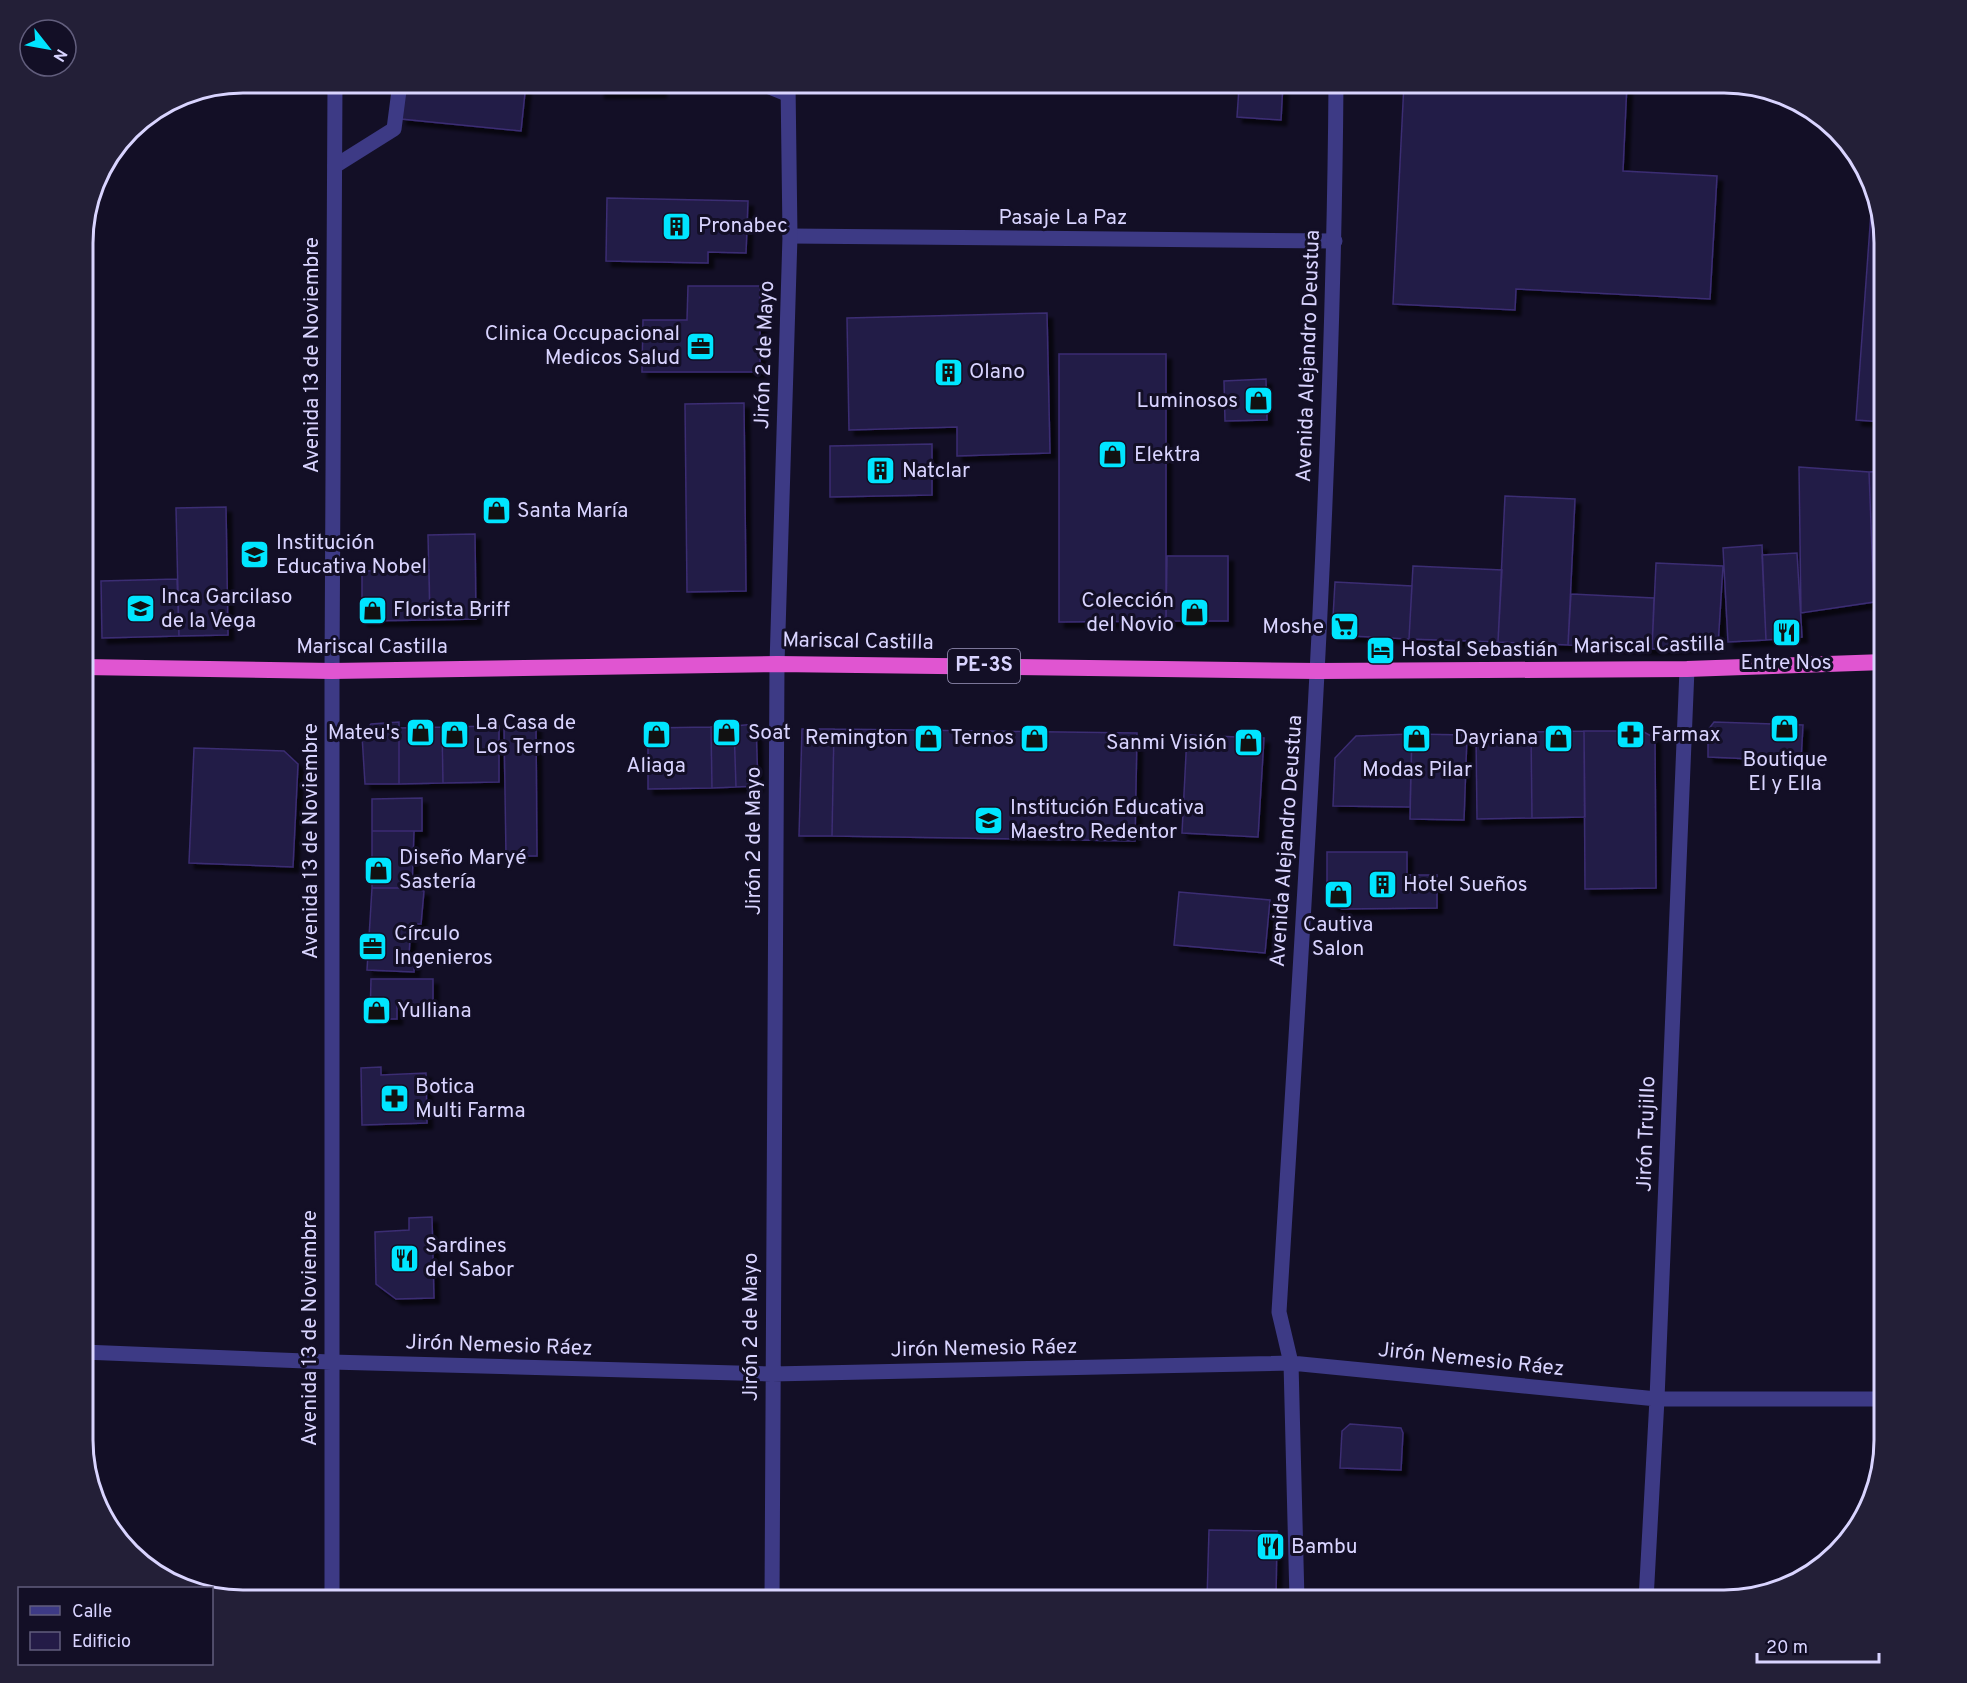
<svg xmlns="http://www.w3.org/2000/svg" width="1967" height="1683" font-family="Overpass,sans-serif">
<defs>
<filter id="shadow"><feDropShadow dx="5.5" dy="5.5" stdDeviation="1.5" flood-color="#0009"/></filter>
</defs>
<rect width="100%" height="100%" fill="#130f26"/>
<!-- building -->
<path fill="#241b47" stroke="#3b2d73" stroke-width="1.5" filter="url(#shadow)" d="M 405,83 L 526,83 L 521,131 L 401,119 Z
M 599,83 L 660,83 L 661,92 L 599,93 Z
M 1205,83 L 1283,83 L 1281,120 L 1237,117 L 1239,88 L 1205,86 Z
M 1404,83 L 1627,83 L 1623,171 L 1717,176 L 1710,299 L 1516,289 L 1515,310 L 1393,304 Z
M 1873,185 L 1884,243 L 1884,422 L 1856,420 Z
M 607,198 L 748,201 L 746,253 L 708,252 L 708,263 L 606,261 Z
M 688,286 L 760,286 L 760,372 L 642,372 L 643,320 L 687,320 Z
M 1047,313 L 1050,453 L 957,456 L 957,427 L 849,430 L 847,318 Z
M 1059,354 L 1166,354 L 1166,621 L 1059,622 Z
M 1266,379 L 1267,420 L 1225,421 L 1224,381 Z
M 744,403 L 746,591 L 687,592 L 685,404 Z
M 932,444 L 932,495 L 830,497 L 830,446 Z
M 1799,467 L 1869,472 L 1874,602 L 1801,613 Z
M 1884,471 L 1884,600 L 1874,602 L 1869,472 Z
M 1505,496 L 1575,499 L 1568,645 L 1498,642 Z
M 226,507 L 228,635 L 179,636 L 176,508 Z
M 475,534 L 476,619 L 430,620 L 428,535 Z
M 1762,545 L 1766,640 L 1728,642 L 1723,548 Z
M 1797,553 L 1802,637 L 1766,640 L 1762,555 Z
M 1167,556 L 1228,556 L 1228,621 L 1166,621 Z
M 1656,563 L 1723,566 L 1718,646 L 1652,649 Z
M 1413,566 L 1502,570 L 1498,642 L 1409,639 Z
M 429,570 L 430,620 L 362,621 L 362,571 Z
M 177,579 L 179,636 L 102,638 L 101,581 Z
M 1335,582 L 1412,586 L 1409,639 L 1332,635 Z
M 1571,594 L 1654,598 L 1652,649 L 1568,645 Z
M 399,722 L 399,784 L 365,784 L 362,735 L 371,724 Z
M 1714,722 L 1803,725 L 1801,761 L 1708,757 L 1708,730 Z
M 756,724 L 758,786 L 736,787 L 734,726 Z
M 499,726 L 499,782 L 443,783 L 442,727 Z
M 504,726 L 536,726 L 537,856 L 506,856 Z
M 734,726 L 736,787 L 712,788 L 711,727 Z
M 442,727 L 443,783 L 399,784 L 399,728 Z
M 711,727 L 712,788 L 648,789 L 648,728 Z
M 802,729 L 834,729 L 832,836 L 799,836 Z
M 834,729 L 1137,733 L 1135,841 L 832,836 Z
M 1584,731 L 1642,731 L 1655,738 L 1656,888 L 1585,889 Z
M 1584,731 L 1585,817 L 1532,818 L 1531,732 Z
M 1531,732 L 1532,818 L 1477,819 L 1476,733 Z
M 1412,734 L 1467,735 L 1464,820 L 1410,819 Z
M 1412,734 L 1410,807 L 1333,806 L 1335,758 L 1356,736 Z
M 1187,735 L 1264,738 L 1258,837 L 1182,833 Z
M 194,748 L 284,751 L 298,764 L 293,867 L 189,863 Z
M 422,798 L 422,831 L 372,831 L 372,799 Z
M 372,831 L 414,831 L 412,888 L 372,888 Z
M 1327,852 L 1407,852 L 1407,875 L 1437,875 L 1437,908 L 1342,909 L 1332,905 L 1327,894 Z
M 372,888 L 412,888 L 424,891 L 421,924 L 411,924 L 409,955 L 415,955 L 414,972 L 367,970 Z
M 1179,892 L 1270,900 L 1265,953 L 1174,945 Z
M 371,979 L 433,979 L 433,1007 L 397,1006 L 397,1019 L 370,1019 Z
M 381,1067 L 381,1075 L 426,1073 L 427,1123 L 362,1125 L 361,1068 Z
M 432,1217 L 434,1298 L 396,1299 L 376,1284 L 375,1232 L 409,1230 L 409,1218 Z
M 1350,1424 L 1401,1428 L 1403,1433 L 1401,1470 L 1340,1468 L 1342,1431 Z
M 1209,1530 L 1277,1531 L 1276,1600 L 1207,1600 Z"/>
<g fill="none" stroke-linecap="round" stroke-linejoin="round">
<!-- service -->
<path stroke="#3d3a85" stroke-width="15" d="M 760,83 L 787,94
M 335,166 L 394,129 L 400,83
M 790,236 L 1335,241"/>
<!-- minor -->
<path stroke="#3d3a85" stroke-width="15" d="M 83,1352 L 331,1362 L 772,1374 L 1291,1363 L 1657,1399 L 1884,1399
M 332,1600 L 332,671 L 335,83
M 772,1600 L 777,664 L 790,236 L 788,83
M 1297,1600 L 1291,1363 L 1279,1312 C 1304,902 1333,493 1336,83
M 1646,1600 L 1657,1399 L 1687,669"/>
<!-- trunk -->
<path stroke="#e055d1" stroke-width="16" d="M 83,667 L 332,671 L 777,664 L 1318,671 L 1687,669 L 1884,662"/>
</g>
<!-- icons -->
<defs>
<symbol id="building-square" viewBox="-11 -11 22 22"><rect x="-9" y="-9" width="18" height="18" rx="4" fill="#00e5ff" stroke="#130f26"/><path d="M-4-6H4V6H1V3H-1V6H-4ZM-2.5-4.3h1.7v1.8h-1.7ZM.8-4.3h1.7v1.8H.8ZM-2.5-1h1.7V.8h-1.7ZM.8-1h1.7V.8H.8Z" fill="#111"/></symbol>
<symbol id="office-square" viewBox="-11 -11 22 22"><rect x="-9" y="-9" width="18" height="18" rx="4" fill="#00e5ff" stroke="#130f26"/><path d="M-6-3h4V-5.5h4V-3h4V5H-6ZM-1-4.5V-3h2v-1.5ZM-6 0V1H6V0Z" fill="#111"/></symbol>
<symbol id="shop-square" viewBox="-11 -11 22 22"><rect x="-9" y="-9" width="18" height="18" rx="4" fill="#00e5ff" stroke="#130f26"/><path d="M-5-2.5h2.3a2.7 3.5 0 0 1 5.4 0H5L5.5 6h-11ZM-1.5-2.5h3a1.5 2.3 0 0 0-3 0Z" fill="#111"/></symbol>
<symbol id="school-square" viewBox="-11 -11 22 22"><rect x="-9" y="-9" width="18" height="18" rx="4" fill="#00e5ff" stroke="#130f26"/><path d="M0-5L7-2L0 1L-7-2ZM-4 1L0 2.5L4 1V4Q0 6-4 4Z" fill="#111"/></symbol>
<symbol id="university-square" viewBox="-11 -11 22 22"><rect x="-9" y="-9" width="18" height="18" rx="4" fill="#00e5ff" stroke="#130f26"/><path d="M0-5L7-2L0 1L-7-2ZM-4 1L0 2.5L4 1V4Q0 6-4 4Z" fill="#111"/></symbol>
<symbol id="supermarket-square" viewBox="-11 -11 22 22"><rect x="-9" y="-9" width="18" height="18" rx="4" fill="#00e5ff" stroke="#130f26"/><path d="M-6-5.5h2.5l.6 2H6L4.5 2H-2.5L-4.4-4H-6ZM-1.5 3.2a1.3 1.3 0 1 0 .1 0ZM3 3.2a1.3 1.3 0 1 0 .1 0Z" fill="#111"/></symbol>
<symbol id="restaurant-square" viewBox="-11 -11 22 22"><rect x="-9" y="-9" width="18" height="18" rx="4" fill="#00e5ff" stroke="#130f26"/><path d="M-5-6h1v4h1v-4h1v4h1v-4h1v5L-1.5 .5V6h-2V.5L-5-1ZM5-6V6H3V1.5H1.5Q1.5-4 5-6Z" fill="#111"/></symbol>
<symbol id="hotel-square" viewBox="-11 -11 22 22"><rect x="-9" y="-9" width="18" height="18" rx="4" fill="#00e5ff" stroke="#130f26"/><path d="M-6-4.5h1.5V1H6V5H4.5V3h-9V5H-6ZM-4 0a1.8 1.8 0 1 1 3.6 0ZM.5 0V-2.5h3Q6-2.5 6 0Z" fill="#111"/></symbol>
<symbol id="pharmacy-square" viewBox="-11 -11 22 22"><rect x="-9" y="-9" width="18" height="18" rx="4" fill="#00e5ff" stroke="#130f26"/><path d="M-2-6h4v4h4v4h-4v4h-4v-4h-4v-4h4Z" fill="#111"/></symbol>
</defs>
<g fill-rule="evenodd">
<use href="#building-square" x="660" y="210" width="33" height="33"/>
<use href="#office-square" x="684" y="330" width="33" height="33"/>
<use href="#building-square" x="932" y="356" width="33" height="33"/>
<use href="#shop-square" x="1242" y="384" width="33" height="33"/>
<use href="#shop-square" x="1096" y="438" width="33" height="33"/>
<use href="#building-square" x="864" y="454" width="33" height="33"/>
<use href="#shop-square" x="480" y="494" width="33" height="33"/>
<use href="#school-square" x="238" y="538" width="33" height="33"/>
<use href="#university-square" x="124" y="592" width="33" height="33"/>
<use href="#shop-square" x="356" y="594" width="33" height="33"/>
<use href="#shop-square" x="1178" y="596" width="33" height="33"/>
<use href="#supermarket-square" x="1328" y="610" width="33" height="33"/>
<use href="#restaurant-square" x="1770" y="616" width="33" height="33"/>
<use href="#hotel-square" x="1364" y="634" width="33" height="33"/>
<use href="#shop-square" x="1768" y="712" width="33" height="33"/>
<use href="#shop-square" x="404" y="716" width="33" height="33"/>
<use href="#shop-square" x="710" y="716" width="33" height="33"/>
<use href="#shop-square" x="438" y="718" width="33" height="33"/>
<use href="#shop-square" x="640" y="718" width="33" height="33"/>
<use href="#pharmacy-square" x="1614" y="718" width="33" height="33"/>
<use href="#shop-square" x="912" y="722" width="33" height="33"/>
<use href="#shop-square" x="1018" y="722" width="33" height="33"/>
<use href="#shop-square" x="1542" y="722" width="33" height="33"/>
<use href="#shop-square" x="1400" y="722" width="33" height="33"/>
<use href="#shop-square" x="1232" y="726" width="33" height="33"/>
<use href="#school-square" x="972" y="804" width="33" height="33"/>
<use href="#shop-square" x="362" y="854" width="33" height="33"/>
<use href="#building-square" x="1366" y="868" width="33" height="33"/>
<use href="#shop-square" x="1322" y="878" width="33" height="33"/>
<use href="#office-square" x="356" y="930" width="33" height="33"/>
<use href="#shop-square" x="360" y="994" width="33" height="33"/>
<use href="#pharmacy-square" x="378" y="1082" width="33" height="33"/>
<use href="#restaurant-square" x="388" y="1242" width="33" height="33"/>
<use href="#restaurant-square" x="1254" y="1530" width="33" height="33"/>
</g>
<g text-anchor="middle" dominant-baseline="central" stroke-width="6" stroke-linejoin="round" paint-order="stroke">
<!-- shield labels -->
<rect fill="#130f26" stroke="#9e99be" stroke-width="1.5" x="948" y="649" width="72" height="34" rx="4.5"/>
<g font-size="20" font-weight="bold" fill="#d9d4ff">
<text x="984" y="666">PE-3S</text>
</g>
<!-- street labels -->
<g font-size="21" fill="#d9d4ff" stroke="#130f26">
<text x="1063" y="218">Pasaje La Paz</text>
<text transform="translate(312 355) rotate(-90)">Avenida 13 de Noviembre</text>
<text transform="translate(765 355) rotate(-88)">Jirón 2 de Mayo</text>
<text transform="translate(1309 356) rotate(-88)">Avenida Alejandro Deustua</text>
<text transform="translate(858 642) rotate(1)">Mariscal Castilla</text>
<text transform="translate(1649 646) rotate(-1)">Mariscal Castilla</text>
<text x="372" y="647">Mariscal Castilla</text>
<text transform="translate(311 841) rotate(-90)">Avenida 13 de Noviembre</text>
<text transform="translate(754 841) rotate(-90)">Jirón 2 de Mayo</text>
<text transform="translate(1287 841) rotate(-86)">Avenida Alejandro Deustua</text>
<text transform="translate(1647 1134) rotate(-88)">Jirón Trujillo</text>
<text transform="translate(751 1327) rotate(-90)">Jirón 2 de Mayo</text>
<text transform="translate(310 1328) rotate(-90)">Avenida 13 de Noviembre</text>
<text transform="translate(499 1346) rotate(2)">Jirón Nemesio Ráez</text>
<text transform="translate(984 1349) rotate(-1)">Jirón Nemesio Ráez</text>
<text transform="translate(1471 1360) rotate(6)">Jirón Nemesio Ráez</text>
</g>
<!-- poi labels -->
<g font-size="21" fill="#d9d4ff" stroke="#130f26" text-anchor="start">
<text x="698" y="226">Pronabec</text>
<text x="680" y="334" text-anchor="end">Clinica Occupacional<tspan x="680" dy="24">Medicos Salud</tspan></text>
<text x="969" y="372">Olano</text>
<text x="1238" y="401" text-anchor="end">Luminosos</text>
<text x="1134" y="455">Elektra</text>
<text x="902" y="471">Natclar</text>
<text x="517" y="511">Santa María</text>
<text x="276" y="543">Institución<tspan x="276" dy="24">Educativa Nobel</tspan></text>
<text x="161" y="597">Inca Garcilaso<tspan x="161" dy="24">de la Vega</tspan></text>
<text x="1174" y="601" text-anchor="end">Colección<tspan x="1174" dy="24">del Novio</tspan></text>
<text x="393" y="610">Florista Briff</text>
<text x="1324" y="627" text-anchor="end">Moshe</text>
<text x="1401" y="650">Hostal Sebastián</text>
<text x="1786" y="663" text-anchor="middle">Entre Nos</text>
<text x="475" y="723">La Casa de<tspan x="475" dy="24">Los Ternos</tspan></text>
<text x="400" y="733" text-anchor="end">Mateu's</text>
<text x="748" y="733">Soat</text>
<text x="1651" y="735">Farmax</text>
<text x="908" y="738" text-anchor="end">Remington</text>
<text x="1014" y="738" text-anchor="end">Ternos</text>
<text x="1538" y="738" text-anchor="end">Dayriana</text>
<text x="1227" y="743" text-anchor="end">Sanmi Visión</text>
<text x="1785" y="760" text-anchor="middle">Boutique<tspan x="1785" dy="24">El y Ella</tspan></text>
<text x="656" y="766" text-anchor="middle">Aliaga</text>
<text x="1417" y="770" text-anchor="middle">Modas Pilar</text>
<text x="1010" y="808">Institución Educativa<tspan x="1010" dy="24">Maestro Redentor</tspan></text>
<text x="399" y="858">Diseño Maryé<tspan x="399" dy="24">Sastería</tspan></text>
<text x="1403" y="885">Hotel Sueños</text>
<text x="1338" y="925" text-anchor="middle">Cautiva<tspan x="1338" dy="24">Salon</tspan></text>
<text x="394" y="934">Círculo<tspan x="394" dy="24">Ingenieros</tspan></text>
<text x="397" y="1011">Yulliana</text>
<text x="415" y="1087">Botica<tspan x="415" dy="24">Multi Farma</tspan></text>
<text x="425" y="1246">Sardines<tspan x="425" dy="24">del Sabor</tspan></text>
<text x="1291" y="1547">Bambu</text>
</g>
</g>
<!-- crop -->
<path d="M0 0H1967V1683H0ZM243 93H1724A150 150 0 0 1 1874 243V1440A150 150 0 0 1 1724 1590H243A150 150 0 0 1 93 1440V243A150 150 0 0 1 243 93Z" fill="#231f37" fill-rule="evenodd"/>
<path fill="none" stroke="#d9d4ff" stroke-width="3" d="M243 93H1724A150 150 0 0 1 1874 243V1440A150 150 0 0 1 1724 1590H243A150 150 0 0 1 93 1440V243A150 150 0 0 1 243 93Z"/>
<!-- legend -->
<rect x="18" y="1587" width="195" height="78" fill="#130f26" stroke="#625e7d" stroke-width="1.5"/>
<rect x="30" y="1606" width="30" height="9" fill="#3d3a85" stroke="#625e7d" stroke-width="1.5"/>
<text x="72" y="1617" font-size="18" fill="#d9d4ff">Calle</text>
<rect x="30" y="1632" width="30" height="18" fill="#241b47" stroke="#625e7d" stroke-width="1.5"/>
<text x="72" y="1647" font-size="18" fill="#d9d4ff">Edificio</text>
<!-- north arrow -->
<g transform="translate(48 48) rotate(121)"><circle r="28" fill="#130f26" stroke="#625e7d" stroke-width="1.5"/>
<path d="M0-4.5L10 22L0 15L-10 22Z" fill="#00e5ff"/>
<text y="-9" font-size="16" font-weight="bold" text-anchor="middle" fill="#d9d4ff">N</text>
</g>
<!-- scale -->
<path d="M1757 1653v9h122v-9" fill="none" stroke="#d9d4ff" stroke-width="3"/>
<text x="1766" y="1653" font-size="18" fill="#d9d4ff" stroke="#130f26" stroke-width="4.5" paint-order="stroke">20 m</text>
</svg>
